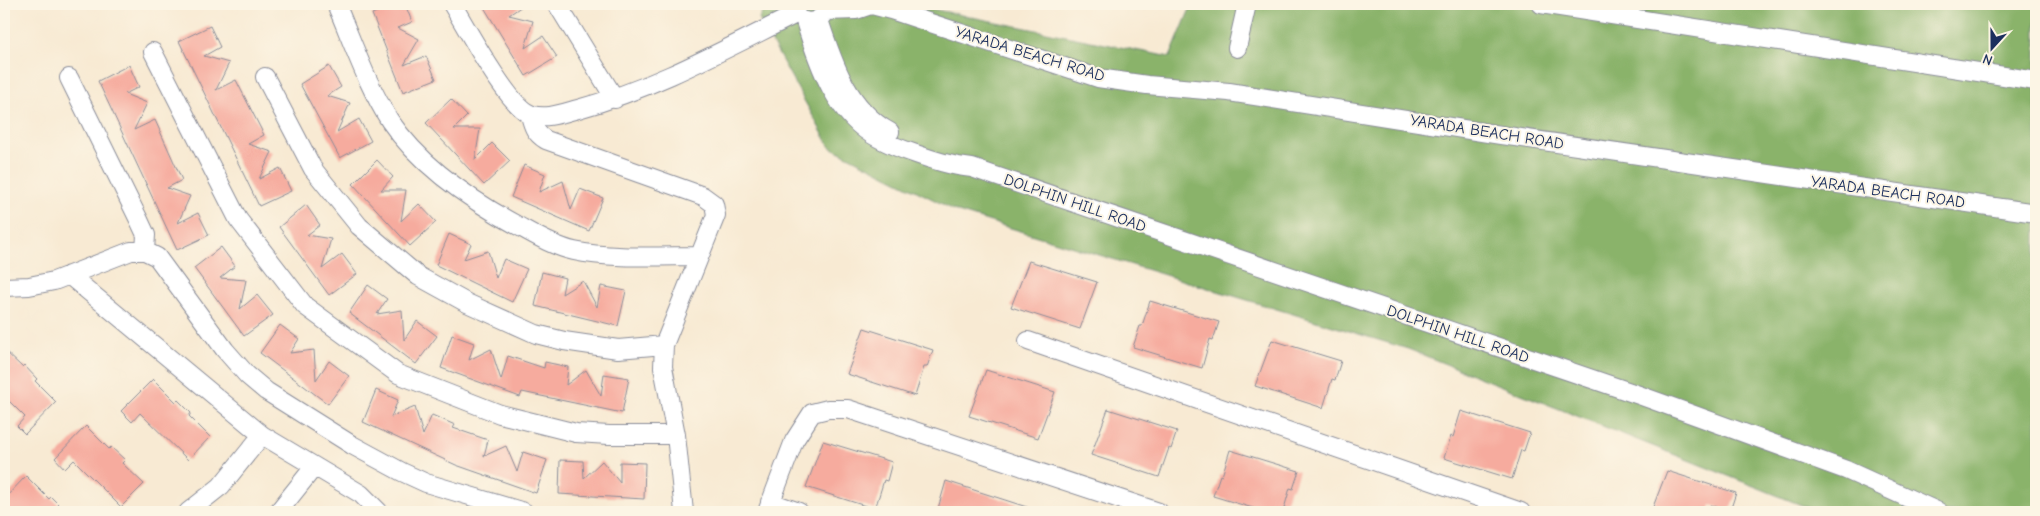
<svg xmlns="http://www.w3.org/2000/svg" width="2040" height="516" font-family="'Comic Neue',sans-serif">
<rect width="100%" height="100%" fill="#fcf5e5"/>
<filter id="ink" filterUnits="userSpaceOnUse"><feTurbulence type="fractalNoise" baseFrequency=".02" numOctaves="2"/><feDisplacementMap in="SourceGraphic" scale="10" xChannelSelector="R" yChannelSelector="G"/><feConvolveMatrix kernelMatrix="1 2 1 2 8 2 1 2 1" color-interpolation-filters="sRGB"/></filter>
<filter id="wash" filterUnits="userSpaceOnUse"><feTurbulence type="fractalNoise" baseFrequency=".0096" numOctaves="4" result="noise"/><feDisplacementMap in="SourceGraphic" scale="20" xChannelSelector="R" yChannelSelector="G"/><feGaussianBlur stdDeviation="1.12" result="paint"/><feColorMatrix in="noise" values="0 0 0 0 0 0 0 0 0 0 0 0 0 0 0 0 0 1.4 0 .05"/><feComposite in="paint" operator="in"/></filter>
<g filter="url(#wash)">
<rect width="100%" height="100%" fill="#f8ead3"/>
<!-- forest -->
<path fill="#8ab36a" stroke="#527164" d="M 767,4 L 907,4 L 1170,57 L 1192,4 L 2036,4 L 2036,512 L 1819,512 L 1408,349 L 958,212 L 830,147 L 759,19 Z"/>
<g id="blocks">
<!-- building -->
<path fill="#f6ab9e" d="M 394,4 L 405,4 L 412,22 L 398,28 L 419,39 L 404,65 L 426,56 L 436,79 L 403,92 L 372,14 Z
M 482,4 L 525,4 L 509,15 L 533,21 L 525,48 L 543,36 L 557,57 L 526,76 Z
M 210,26 L 220,47 L 204,56 L 229,63 L 216,90 L 236,80 L 264,135 L 248,144 L 272,152 L 259,179 L 280,168 L 291,191 L 259,206 L 179,41 Z
M 129,65 L 139,87 L 125,94 L 147,103 L 134,130 L 155,120 L 182,180 L 167,188 L 190,196 L 178,223 L 198,213 L 209,235 L 177,250 L 98,81 Z
M 329,66 L 341,87 L 327,96 L 350,103 L 337,132 L 359,119 L 371,141 L 340,158 L 300,84 Z
M 451,99 L 467,116 L 454,129 L 480,129 L 475,160 L 492,143 L 510,161 L 484,185 L 426,123 Z
M 377,160 L 393,177 L 381,190 L 406,190 L 401,221 L 419,204 L 436,222 L 410,246 L 353,184 Z
M 524,165 L 545,174 L 539,192 L 563,181 L 571,210 L 580,189 L 603,198 L 589,231 L 511,197 Z
M 306,205 L 320,225 L 307,235 L 331,239 L 322,269 L 342,254 L 357,274 L 329,295 L 279,227 Z
M 449,234 L 471,244 L 464,259 L 488,251 L 496,278 L 504,259 L 527,269 L 512,302 L 436,265 Z
M 221,247 L 235,266 L 220,278 L 246,280 L 240,309 L 257,295 L 273,315 L 244,336 L 194,268 Z
M 1029,261 L 1097,282 L 1080,329 L 1011,307 Z
M 542,272 L 565,278 L 562,294 L 583,281 L 597,307 L 601,286 L 626,291 L 618,326 L 535,306 Z
M 368,285 L 387,299 L 377,314 L 402,310 L 404,340 L 417,321 L 437,336 L 416,364 L 349,313 Z
M 1150,301 L 1219,322 L 1213,340 L 1210,339 L 1202,368 L 1133,347 L 1140,326 L 1142,326 Z
M 280,325 L 299,339 L 290,353 L 314,350 L 316,380 L 329,361 L 349,376 L 328,404 L 260,353 Z
M 864,328 L 933,350 L 927,367 L 924,367 L 915,396 L 847,374 Z
M 452,335 L 474,343 L 469,360 L 491,349 L 501,380 L 508,356 L 544,368 L 545,362 L 568,367 L 566,385 L 586,370 L 601,396 L 604,374 L 629,378 L 622,413 L 522,392 L 520,397 L 441,368 Z
M 1272,340 L 1341,361 L 1335,380 L 1332,379 L 1323,408 L 1255,386 Z
M 4,350 L 22,367 L 24,365 L 37,379 L 35,381 L 56,402 L 25,434 L 17,426 L 25,417 L 4,396 Z
M 986,370 L 1055,392 L 1038,438 L 969,416 Z
M 153,379 L 176,402 L 178,400 L 191,413 L 189,416 L 210,437 L 188,460 L 140,413 L 132,422 L 121,411 Z
M 376,390 L 398,400 L 391,417 L 415,407 L 423,435 L 432,415 L 455,425 L 453,428 L 488,440 L 484,456 L 506,446 L 517,472 L 523,452 L 547,460 L 536,493 L 456,465 L 363,422 Z
M 1108,409 L 1177,431 L 1171,449 L 1169,448 L 1159,477 L 1091,455 Z
M 1461,411 L 1530,433 L 1524,451 L 1521,450 L 1512,479 L 1444,458 L 1451,436 L 1453,437 Z
M 86,426 L 109,449 L 111,447 L 125,460 L 122,463 L 144,484 L 121,507 L 74,460 L 65,469 L 55,458 Z
M 823,441 L 892,462 L 887,481 L 884,480 L 875,509 L 806,487 Z
M 1230,450 L 1299,471 L 1293,489 L 1290,488 L 1283,512 L 1266,512 L 1213,496 L 1220,475 L 1222,476 Z
M 560,460 L 583,461 L 584,478 L 602,461 L 620,483 L 620,462 L 645,463 L 644,499 L 559,494 Z
M 1667,471 L 1736,493 L 1730,511 L 1711,505 L 1709,512 L 1651,512 Z
M 26,476 L 49,499 L 51,497 L 66,512 L 4,512 L 4,499 Z
M 946,481 L 1036,510 L 1035,512 L 937,512 Z"/>
</g>
</g>
<g filter="url(#ink)">
<use href="#blocks" fill-opacity="0" stroke="#8a8c98" stroke-width="1"/>
<g fill="none" stroke-linecap="round" stroke-linejoin="round">
<defs>
<path id="minor" d="M 336,4 C 353,43 367,85 390,121 C 422,168 473,202 522,228 C 538,237 556,247 574,251 C 609,259 662,256 699,256
M 452,4 C 466,27 508,106 530,114 C 545,120 563,113 578,109 C 655,88 725,49 796,14
M 557,4 L 615,99
M 868,4 L 891,10 L 1098,78 L 1147,85 L 1229,92 L 1501,135 L 2036,213
M 1541,4 L 2036,81
M 826,11 L 856,10 L 871,5
M 819,20 C 833,63 848,109 890,132
M 805,21 C 818,64 836,116 878,138 C 889,144 901,149 913,153 C 933,160 951,166 972,168 L 1639,395 L 1846,470 L 1939,512
M 809,22 C 820,21 827,15 827,4
M 1237,48 L 1247,4
M 153,52 L 238,219 L 305,306 L 398,374 L 500,414 L 576,433 L 609,435 L 676,435
M 265,77 L 313,169 L 359,226 L 418,276 L 467,303 L 536,334 L 564,341 L 618,349 L 664,345
M 69,78 L 139,220 L 146,235 L 145,251
M 530,115 C 533,127 535,133 546,140 L 703,196 L 714,204 L 716,215 L 664,345 L 663,367 L 676,435 L 684,512
M 69,275 L 262,435 L 221,486 L 188,512
M 4,287 L 29,286 L 54,281 L 131,251 L 145,251 L 157,257 L 225,350 L 247,375 L 266,391 L 352,445 L 402,472 L 426,483 L 524,512
M 1028,341 L 1521,512
M 262,435 L 361,494 L 379,512
M 770,502 L 799,512
M 278,512 L 314,467
M 767,512 L 794,441 L 812,413 L 828,409 L 848,409 L 1159,512"/>
</defs>
<!-- minor casing -->
<use href="#minor" stroke="#8a8c98" stroke-width="20"/>
<!-- minor -->
<use href="#minor" stroke="#fff" stroke-width="18"/>
</g>
</g>
<g text-anchor="middle" dominant-baseline="central" stroke-width="4" stroke-linejoin="round" paint-order="stroke">
<!-- street labels -->
<g font-size="16" fill="#1b2f5e" stroke="#fcf5e5">
<text transform="translate(1030 54) rotate(17)">YARADA BEACH ROAD</text>
<text transform="translate(1487 132) rotate(9)">YARADA BEACH ROAD</text>
<text transform="translate(1888 192) rotate(8)">YARADA BEACH ROAD</text>
<text transform="translate(1075 203) rotate(19)">DOLPHIN HILL ROAD</text>
<text transform="translate(1458 334) rotate(19)">DOLPHIN HILL ROAD</text>
</g>
</g>
<!-- margin -->
<rect width="2040" height="516" fill="none" stroke="#fcf5e5" stroke-width="20"/>
<!-- north arrow -->
<g transform="translate(1992 48) rotate(201)" stroke="#fcf5e5" stroke-width="4" paint-order="stroke">
<path d="M0-4L9 19L0 12L-9 19Z" fill="#1b2f5e"/>
<text y="-8" font-size="14" font-weight="bold" text-anchor="middle" fill="#1b2f5e">N</text>
</g>
</svg>
